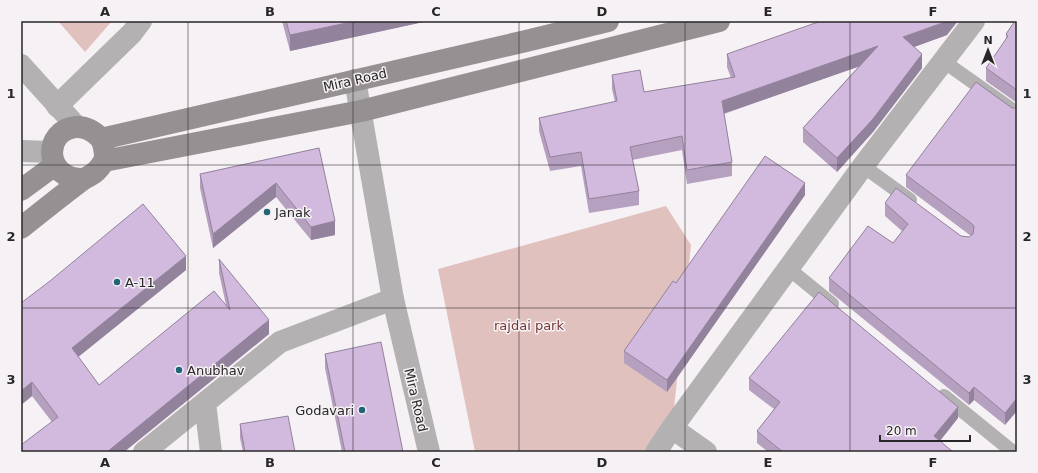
<svg xmlns="http://www.w3.org/2000/svg" width="1038" height="473" font-family="'DejaVu Sans',sans-serif">
<rect width="100%" height="100%" fill="#f6f1f4"/>
<!-- green -->
<path fill="#e1c1be" d="M 58,21 L 112,21 L 85,52 Z
M 666,206 L 691,245 L 672,428 L 642,452 L 475,452 L 438,269 Z"/>
<g fill="none" stroke-linecap="round" stroke-linejoin="round">
<!-- service -->
<path stroke="#b4b1b2" stroke-width="14" d="M 943,61 L 1017,113
M 863,166 L 910,200
M 789,269 L 832,304
M 944,396 L 1013,452"/>
<!-- minor -->
<path stroke="#b4b1b2" stroke-width="22" d="M 57,106 L 132,33 L 141,21
M 205,403 L 211,452
M 144,452 L 280,342 L 393,299
M 656,452 L 672,428
M 706,452 L 672,428 L 863,166 L 974,21"/>
<!-- tertiary -->
<path stroke="#b4b1b2" stroke-width="22" d="M 21,65 L 77,127
M 355,80 L 393,299 L 429,452
M 21,151 L 52,152"/>
<!-- secondary -->
<path stroke="#959192" stroke-width="22" d="M 101,139 L 526,41 L 608,21
M 104,161 L 361,111 L 719,21
M 21,190 L 55,165
M 21,228 C 41,212 61,196 81,181 C 85,178 90,176 94,173 C 97,171 102,165 104,161 C 106,156 104,142 100,138 C 95,132 85,126 76,127 C 43,130 43,179 83,179"/>
</g>
<!-- wall -->
<path fill="#b5a0c0" d="M 282,21 L 428,21 L 290,51 Z
M 1017,21 L 1017,103 L 986,81 L 986,68 L 1006,41 L 1006,34 Z
M 947,35 L 914,47 L 922,68 L 873,132 L 837,172 L 803,142 L 803,128 L 859,66 L 724,114 L 732,162 L 732,176 L 687,184 L 682,150 L 632,160 L 639,191 L 639,205 L 589,213 L 581,166 L 550,171 L 539,131 L 539,118 L 615,102 L 612,89 L 612,75 L 644,92 L 731,78 L 727,67 L 727,54 Z
M 1012,108 L 1005,425 L 974,400 L 969,405 L 829,291 L 829,278 L 893,243 L 902,231 L 885,216 L 885,203 L 961,236 L 969,237 L 971,236 L 906,187 L 906,175 Z
M 319,148 L 335,235 L 311,240 L 276,197 L 213,248 L 200,188 L 200,174 Z
M 805,195 L 667,392 L 624,363 L 624,351 L 676,283 Z
M 219,259 L 269,334 L 124,452 L 21,452 L 52,422 L 32,396 L 21,405 L 21,303 L 186,270 L 78,357 L 99,385 L 226,305 L 219,273 Z
M 325,354 L 403,452 L 342,452 L 325,368 Z
M 749,378 L 958,418 L 940,441 L 953,452 L 768,452 L 757,443 L 757,431 L 774,409 L 749,390 Z
M 240,424 L 295,452 L 243,452 L 240,438 Z"/>
<!-- shaded-wall -->
<path fill="#93829c" d="M 356,21 L 428,21 L 290,51 L 290,35 Z
M 948,21 L 958,21 L 947,35 L 903,51 L 903,37 Z
M 878,46 L 878,60 L 722,114 L 722,101 Z
M 922,54 L 922,68 L 873,132 L 837,172 L 837,158 Z
M 276,183 L 276,197 L 213,248 L 213,234 Z
M 805,183 L 805,195 L 667,392 L 667,380 Z
M 335,221 L 335,235 L 311,240 L 311,227 Z
M 186,256 L 186,270 L 72,362 L 72,348 Z
M 269,320 L 269,334 L 124,452 L 107,452 Z
M 32,382 L 32,396 L 21,405 L 21,391 Z
M 974,387 L 974,400 L 969,405 L 969,393 Z
M 1017,398 L 1017,411 L 1005,425 L 1005,413 Z
M 958,407 L 958,418 L 934,448 L 934,436 Z"/>
<!-- building -->
<path fill="#d2badf" stroke="#93829c" d="M 286,21 L 356,21 L 290,35 Z
M 821,21 L 948,21 L 903,37 L 922,54 L 873,119 L 837,158 L 803,128 L 878,46 L 722,101 L 732,162 L 687,170 L 682,136 L 630,147 L 639,191 L 589,199 L 581,152 L 550,157 L 539,118 L 617,101 L 612,75 L 640,70 L 644,92 L 735,77 L 727,54 Z
M 1015,21 L 1017,21 L 1017,90 L 986,68 L 1008,36 L 1006,34 Z
M 976,82 L 1012,108 L 1017,108 L 1017,398 L 1005,413 L 974,387 L 969,393 L 829,278 L 868,226 L 893,243 L 908,224 L 885,203 L 896,188 L 961,236 L 969,237 L 973,234 L 974,226 L 971,223 L 906,175 Z
M 319,148 L 335,221 L 311,227 L 276,183 L 213,234 L 200,174 Z
M 765,156 L 805,183 L 667,380 L 624,351 L 673,281 L 676,283 Z
M 143,204 L 186,256 L 72,348 L 99,385 L 214,291 L 230,310 L 219,259 L 269,320 L 107,452 L 21,452 L 21,445 L 58,417 L 32,382 L 21,391 L 21,303 L 50,281 Z
M 819,292 L 958,407 L 934,436 L 953,452 L 783,452 L 757,431 L 780,402 L 749,378 Z
M 381,342 L 403,452 L 345,452 L 325,354 Z
M 288,416 L 295,452 L 245,452 L 240,424 Z"/>
<!-- grid -->
<path fill="none" stroke="#282627" stroke-width="1" stroke-opacity="0.55" d="M 188,21 L 188,452M 353,21 L 353,452M 519,21 L 519,452M 685,21 L 685,452M 850,21 L 850,452M 21,165 L 1017,165M 21,308 L 1017,308"/>
<!-- markers -->
<g fill="#216477" stroke="#f6f1f4" stroke-width="1.5">
<circle cx="267" cy="212" r="4"/>
<circle cx="117" cy="282" r="4"/>
<circle cx="179" cy="370" r="4"/>
<circle cx="362" cy="410" r="4"/>
</g>
<g text-anchor="middle" dominant-baseline="central" stroke-width="3" stroke-linejoin="round" paint-order="stroke">
<!-- street labels -->
<g font-size="13" fill="#282627" stroke="#f6f1f4">
<text transform="translate(355 80) rotate(-13)">Mira Road</text>
<text transform="translate(416 400) rotate(77)">Mira Road</text>
</g>
<!-- poi labels -->
<g font-size="13" fill="#282627" stroke="#f6f1f4" text-anchor="start">
<text x="275" y="212">Janak</text>
<text x="125" y="282">A-11</text>
<text x="187" y="370">Anubhav</text>
<text x="354" y="410" text-anchor="end">Godavari</text>
</g>
<!-- park labels -->
<g font-size="13" fill="#773935" stroke="#f6f1f4">
<text x="529" y="325">rajdai park</text>
</g>
</g>
<!-- border -->
<rect width="1038" height="473" fill="none" stroke="#f6f1f4" stroke-width="44"/>
<!-- north arrow -->
<g transform="translate(988 50)" stroke="#f6f1f4" stroke-width="3" paint-order="stroke">
<path d="M0-3L7 15L0 10L-7 15Z" fill="#282627"/>
<text y="-6" font-size="11" font-weight="bold" text-anchor="middle" fill="#282627">N</text>
</g>
<!-- scale -->
<path d="M880 435v6h90v-6" fill="none" stroke="#282627" stroke-width="2"/>
<text x="886" y="435" font-size="12" fill="#282627" stroke="#f6f1f4" stroke-width="3" paint-order="stroke">20 m</text>
<rect x="22" y="22" width="994" height="429" fill="none" stroke="#282627" stroke-width="1.5"/>
<g font-size="13" text-anchor="middle" font-weight="bold" fill="#282627">
<text x="105" y="16">A</text>
<text x="270" y="16">B</text>
<text x="436" y="16">C</text>
<text x="602" y="16">D</text>
<text x="768" y="16">E</text>
<text x="933" y="16">F</text>
<text x="11" y="98">1</text>
<text x="1027" y="98">1</text>
<text x="11" y="241">2</text>
<text x="1027" y="241">2</text>
<text x="11" y="384">3</text>
<text x="1027" y="384">3</text>
<text x="105" y="467">A</text>
<text x="270" y="467">B</text>
<text x="436" y="467">C</text>
<text x="602" y="467">D</text>
<text x="768" y="467">E</text>
<text x="933" y="467">F</text>
</g>
</svg>
